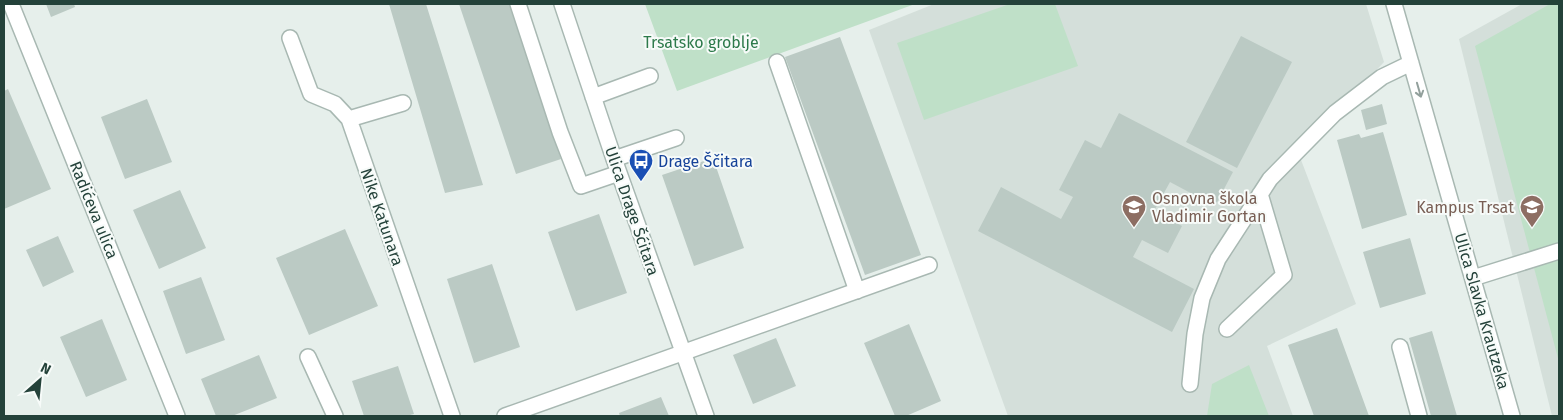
<svg xmlns="http://www.w3.org/2000/svg" width="1563" height="420" font-family="'Fira Sans',sans-serif">
<rect width="100%" height="100%" fill="#e6efeb"/>
<!-- built -->
<path fill="#d4dfda" d="M 934,4 L 1366,4 L 1384,62 L 1298,152 L 1356,304 L 1267,346 L 1293,416 L 1008,416 L 869,30 Z
M 1522,4 L 1559,4 L 1559,416 L 1552,416 L 1459,39 Z"/>
<!-- green -->
<path fill="#bfe0c8" d="M 645,4 L 915,4 L 677,91 Z
M 1010,4 L 1055,4 L 1078,66 L 924,120 L 897,43 Z
M 1550,4 L 1559,4 L 1559,362 L 1475,46 Z
M 1249,365 L 1269,416 L 1207,416 L 1212,384 Z"/>
<!-- building -->
<path fill="#bbcac4" d="M 46,4 L 74,4 L 75,7 L 51,17 Z
M 389,4 L 426,4 L 483,185 L 445,193 Z
M 459,4 L 509,4 L 561,159 L 516,174 Z
M 1241,36 L 1292,62 L 1237,168 L 1186,142 Z
M 840,37 L 921,255 L 865,275 L 785,57 Z
M 8,89 L 51,189 L 4,209 L 4,91 Z
M 147,99 L 172,162 L 125,179 L 101,117 Z
M 1382,104 L 1387,124 L 1366,130 L 1361,110 Z
M 1119,113 L 1233,172 L 1215,206 L 1170,182 L 1154,211 L 1182,226 L 1168,253 L 1142,240 L 1133,257 L 1194,289 L 1172,332 L 978,231 L 1001,187 L 1061,219 L 1073,197 L 1059,190 L 1085,140 L 1101,148 Z
M 1383,132 L 1407,215 L 1362,229 L 1337,140 L 1359,134 L 1361,138 Z
M 713,158 L 744,248 L 694,266 L 662,175 Z
M 180,190 L 206,248 L 159,269 L 133,210 Z
M 599,214 L 627,293 L 576,311 L 548,232 Z
M 345,229 L 378,306 L 309,335 L 276,258 Z
M 58,236 L 74,272 L 43,287 L 26,250 Z
M 1410,238 L 1426,294 L 1380,308 L 1363,252 Z
M 492,264 L 520,347 L 474,363 L 447,279 Z
M 201,277 L 225,340 L 186,354 L 163,291 Z
M 102,319 L 127,380 L 86,397 L 60,337 Z
M 909,324 L 941,401 L 906,416 L 895,416 L 864,343 Z
M 1337,328 L 1369,416 L 1314,416 L 1288,345 Z
M 1432,331 L 1457,416 L 1431,416 L 1409,338 Z
M 776,338 L 796,386 L 753,404 L 733,355 Z
M 259,355 L 277,398 L 232,416 L 216,416 L 201,379 Z
M 398,366 L 414,414 L 406,416 L 364,416 L 352,381 Z
M 661,397 L 669,416 L 620,416 L 619,413 Z"/>
<g fill="none" stroke-linecap="round" stroke-linejoin="round">
<defs>
<path id="minor" d="M 11,4 L 177,416
M 518,4 L 560,132 L 581,186 L 619,173
M 562,4 L 614,159 L 706,416
M 1394,4 L 1512,416
M 290,38 L 311,94 L 335,104 L 349,119 L 452,416
M 777,62 L 857,291
M 593,97 L 650,76
M 349,119 L 403,103
M 614,159 L 676,138
M 1473,278 L 1559,251
M 1227,329 L 1284,275 L 1260,194
M 1400,347 L 1419,416
M 308,357 L 335,416
M 1190,384 L 1195,334 L 1202,298 L 1218,259 L 1270,179 L 1335,113 L 1382,77 L 1411,63
M 505,416 L 929,265"/>
</defs>
<!-- minor casing -->
<use href="#minor" stroke="#a8b8b2" stroke-width="18"/>
<!-- minor -->
<use href="#minor" stroke="#fff" stroke-width="15"/>
</g>
<!-- one-way arrows -->
<defs><path id="oneway-shaft" d="M-6 0H5M1.5-3L5.5 0L1.5 3" fill="none" stroke-width="1.6" stroke-linecap="round" stroke-linejoin="round" transform="scale(1.25)"/></defs>
<use stroke="#92a09c" href="#oneway-shaft" transform="translate(1419 90) rotate(74)"/>
<!-- icons -->
<defs>
<symbol id="bus-pin" viewBox="-11 -11 22 30"><path d="M0 17L-7.5 6A9.5 9.5 0 1 1 7.5 6Z" fill="#1a4fb4" stroke="#f7fbf9"/><path d="M-5-6H5V4H4V6H2V4H-2V6H-4V4H-5ZM-3.5-4V0h7V-4ZM-3.5 1.2v1.5H-2V1.2ZM2 1.2v1.5H3.5V1.2Z" fill="#fff"/></symbol>
<symbol id="school-pin" viewBox="-11 -11 22 30"><path d="M0 17L-7.5 6A9.5 9.5 0 1 1 7.5 6Z" fill="#8d6e63" stroke="#f7fbf9"/><path d="M0-5L7-2L0 1L-7-2ZM-4 1L0 2.5L4 1V4Q0 6-4 4Z" fill="#fff"/></symbol>
<symbol id="university-pin" viewBox="-11 -11 22 30"><path d="M0 17L-7.5 6A9.5 9.5 0 1 1 7.5 6Z" fill="#8d6e63" stroke="#f7fbf9"/><path d="M0-5L7-2L0 1L-7-2ZM-4 1L0 2.5L4 1V4Q0 6-4 4Z" fill="#fff"/></symbol>
</defs>
<g fill-rule="evenodd">
<use href="#bus-pin" x="627" y="147" width="28" height="38"/>
<use href="#school-pin" x="1120" y="193" width="28" height="38"/>
<use href="#university-pin" x="1518" y="193" width="28" height="38"/>
</g>
<g text-anchor="middle" dominant-baseline="central" stroke-width="4" stroke-linejoin="round" paint-order="stroke">
<!-- park labels -->
<g font-size="16" fill="#2d7a4b" stroke="#f7fbf9">
<text x="701" y="42">Trsatsko groblje</text>
</g>
<!-- transit labels -->
<g font-size="16" fill="#164399" stroke="#f7fbf9" text-anchor="start">
<text x="658" y="161">Drage Ščitara</text>
</g>
<!-- education labels -->
<g font-size="16" fill="#785e54" stroke="#f7fbf9" text-anchor="start">
<text x="1152" y="198">Osnovna škola<tspan x="1152" dy="18">Vladimir Gortan</tspan></text>
<text x="1514" y="207" text-anchor="end">Kampus Trsat</text>
</g>
<!-- street labels -->
<g font-size="16" fill="#24423a" stroke="#f7fbf9">
<text transform="translate(94 210) rotate(68)">Radićeva ulica</text>
<text transform="translate(632 211) rotate(71)">Ulica Drage Šćitara</text>
<text transform="translate(382 217) rotate(71)">Nike Katunara</text>
<text transform="translate(1482 311) rotate(74)">Ulica Slavka Krautzeka</text>
</g>
</g>
<!-- border -->
<rect width="1563" height="420" fill="none" stroke="#24423a" stroke-width="10"/>
<!-- north arrow -->
<g transform="translate(40 380) rotate(27)" stroke="#f7fbf9" stroke-width="4" paint-order="stroke">
<path d="M0-4L9 19L0 12L-9 19Z" fill="#24423a"/>
<text y="-8" font-size="14" font-weight="bold" text-anchor="middle" fill="#24423a">N</text>
</g>
</svg>
